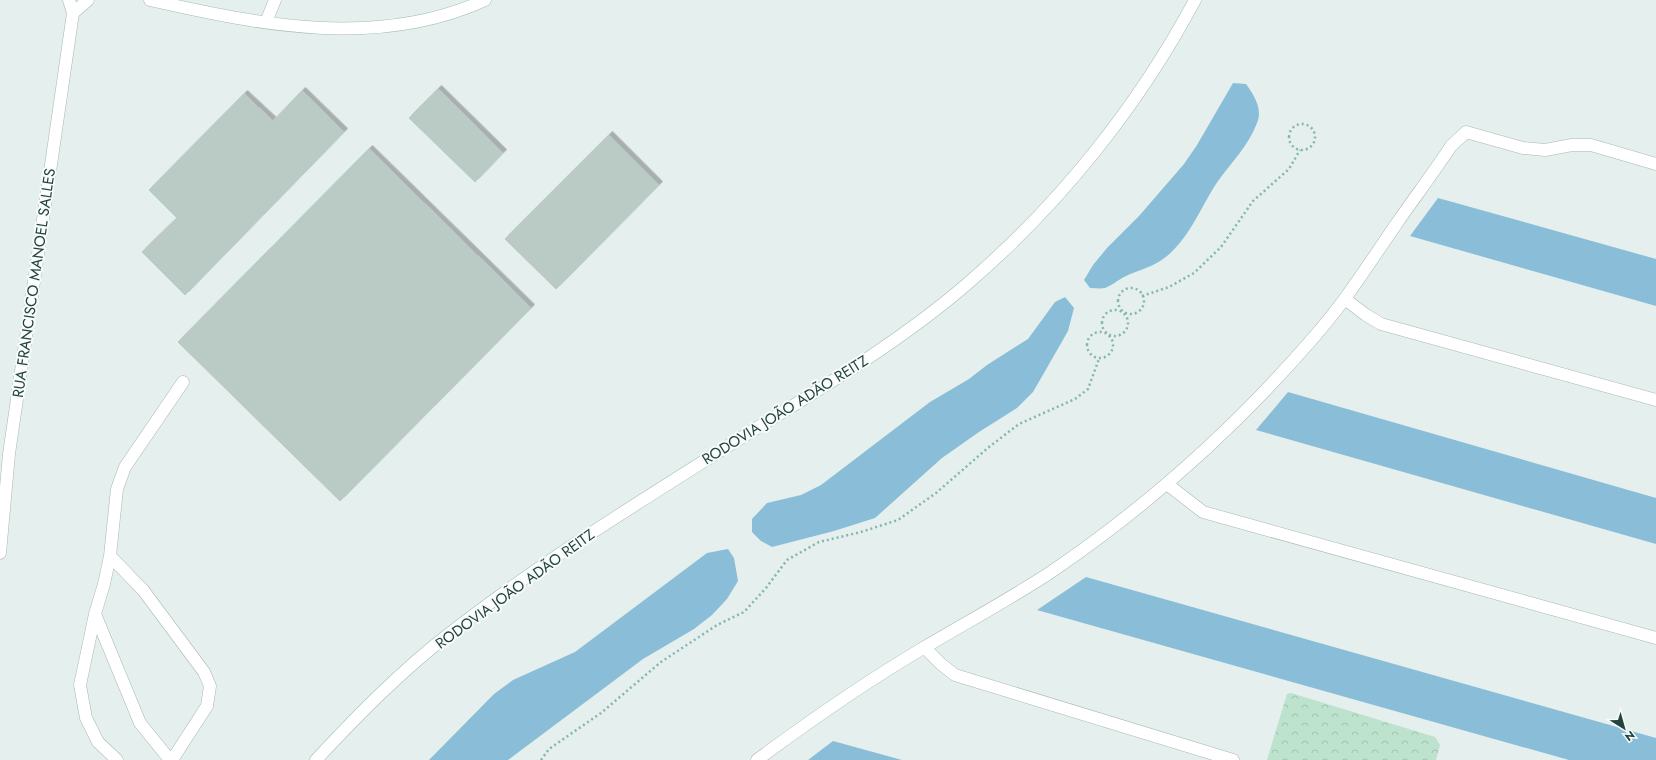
<svg xmlns="http://www.w3.org/2000/svg" width="1656" height="760" font-family="Jost,sans-serif">
<defs>
<pattern id="park-crowns" width="20" height="18" patternUnits="userSpaceOnUse"><rect width="20" height="18" fill="#bde2cd"/><path d="M2 6a3 3 0 1 1 6 0M12 15a3 3 0 1 1 6 0" fill="none" stroke="#a2c3b1"/></pattern>
<filter id="shadow"><feDropShadow dx="3.5" dy="-3.5" stdDeviation="0" flood-color="#0004"/></filter>
</defs>
<rect width="100%" height="100%" fill="#e5efed"/>
<!-- park -->
<path fill="url(#park-crowns)" d="M 1291,693 L 1435,737 L 1440,745 L 1436,760 L 1267,760 L 1287,694 Z"/>
<!-- water -->
<path fill="#8abed8" d="M 1233,83 L 1246,84 C 1254,95 1263,109 1257,123 C 1249,145 1231,163 1218,181 C 1201,206 1191,236 1167,256 C 1154,267 1138,270 1124,277 C 1118,280 1111,286 1105,288 C 1100,289 1095,288 1090,288 L 1084,280 L 1093,265 L 1107,248 L 1139,216 L 1184,164 L 1197,145 Z
M 1438,198 L 1656,259 L 1656,306 L 1410,236 Z
M 1065,297 L 1074,308 L 1068,331 L 1044,373 L 1033,392 L 1017,408 L 979,432 L 942,458 L 875,518 L 834,531 L 772,547 L 761,541 L 752,532 L 752,519 L 767,503 L 801,495 L 821,485 L 930,402 L 969,379 L 987,365 L 1028,339 L 1055,302 Z
M 1288,392 L 1656,498 L 1656,544 L 1256,430 Z
M 728,549 L 734,558 L 738,581 L 727,599 L 712,615 L 694,629 L 643,659 L 508,760 L 429,760 L 494,694 L 513,680 L 575,652 L 707,553 Z
M 1086,577 L 1656,738 L 1656,760 L 1569,760 L 1037,610 Z
M 833,741 L 902,760 L 808,760 Z"/>
<!-- building -->
<path fill="#bacbc6" stroke="#b7cac5" filter="url(#shadow)" d="M 438,89 L 503,153 L 475,182 L 409,118 Z
M 302,91 L 344,132 L 185,295 L 142,252 L 177,218 L 149,190 L 244,94 L 273,121 Z
M 609,135 L 659,185 L 556,289 L 505,239 Z
M 369,149 L 531,308 L 340,501 L 178,342 Z"/>
<g fill="none" stroke-linecap="round" stroke-linejoin="round">
<defs>
<path id="lane" d="M 110,556 L 117,489 L 125,467 L 183,382
M 95,614 L 80,685 L 86,718 L 98,742 L 117,760
M 170,760 L 140,723 L 95,614 L 104,584 L 110,556 L 143,590 L 204,672 L 210,686 L 207,706 L 172,760"/>
<path id="street" d="M 69,0 L 73,13 L 88,0
M 266,22 L 275,0
M 1345,299 L 1366,315 L 1381,324 L 1656,400
M 1167,484 L 1203,512 L 1656,638
M 0,553 L 9,454 L 73,13
M 924,647 L 941,664 L 955,675 L 1233,760
M 757,760 C 811,720 867,681 925,647 C 967,622 1010,599 1051,572 C 1148,506 1237,426 1314,337 C 1345,302 1370,262 1397,223 C 1415,197 1434,172 1451,146 L 1466,132 L 1523,148 L 1545,150 L 1572,145 L 1591,145 L 1656,164"/>
<path id="secondary" d="M 150,0 C 260,25 378,49 485,0
M 316,760 C 357,716 400,672 449,634 C 537,565 633,506 728,446 C 809,395 894,347 967,284 C 1059,205 1138,107 1195,0"/>
</defs>
<!-- lane casing -->
<use href="#lane" stroke="#a7b8b6" stroke-width="13"/>
<!-- street casing -->
<use href="#street" stroke="#a7b8b6" stroke-width="13"/>
<!-- secondary casing -->
<use href="#secondary" stroke="#a3bcb8" stroke-width="13"/>
<!-- path -->
<path stroke="#84b5ae" stroke-width="2.5" stroke-dasharray="2 3" stroke-linecap="butt" d="M1289 137a13 13 0 1 1 26 0a13 13 0 1 1-26 0Z
M1118 301a13 13 0 1 1 26 0a13 13 0 1 1-26 0Z
M 1142,296 L 1169,287 L 1194,273 L 1221,247 L 1253,201 L 1289,169 L 1300,150
M1102 323a13 13 0 1 1 26 0a13 13 0 1 1-26 0Z
M1087 345a13 13 0 1 1 26 0a13 13 0 1 1-26 0Z
M 541,760 L 549,749 L 601,713 L 661,662 L 717,625 L 744,612 L 766,588 L 787,560 L 819,542 L 861,532 L 898,520 L 936,493 L 989,447 L 1019,424 L 1075,399 L 1088,389 L 1099,359"/>
<!-- lane -->
<use href="#lane" stroke="#fff" stroke-width="12"/>
<!-- street -->
<use href="#street" stroke="#fff" stroke-width="12"/>
<!-- secondary -->
<use href="#secondary" stroke="#fff" stroke-width="12"/>
</g>
<g text-anchor="middle" dominant-baseline="central" stroke-width="4" stroke-linejoin="round" paint-order="stroke">
<!-- street labels -->
<g font-size="15" fill="#224340" stroke="#f7fbfa">
<text transform="translate(34 283) rotate(-82)">RUA FRANCISCO MANOEL SALLES</text>
<text transform="translate(785 410) rotate(-32)">RODOVIA JOÃO ADÃO REITZ</text>
<text transform="translate(515 589) rotate(-36)">RODOVIA JOÃO ADÃO REITZ</text>
</g>
</g>
<!-- north arrow -->
<g transform="translate(1624 728) rotate(143)" stroke="#f7fbfa" stroke-width="3" paint-order="stroke">
<path d="M0-3L7 15L0 10L-7 15Z" fill="#224340"/>
<text y="-6" font-size="11" font-weight="bold" text-anchor="middle" fill="#224340">N</text>
</g>
</svg>
